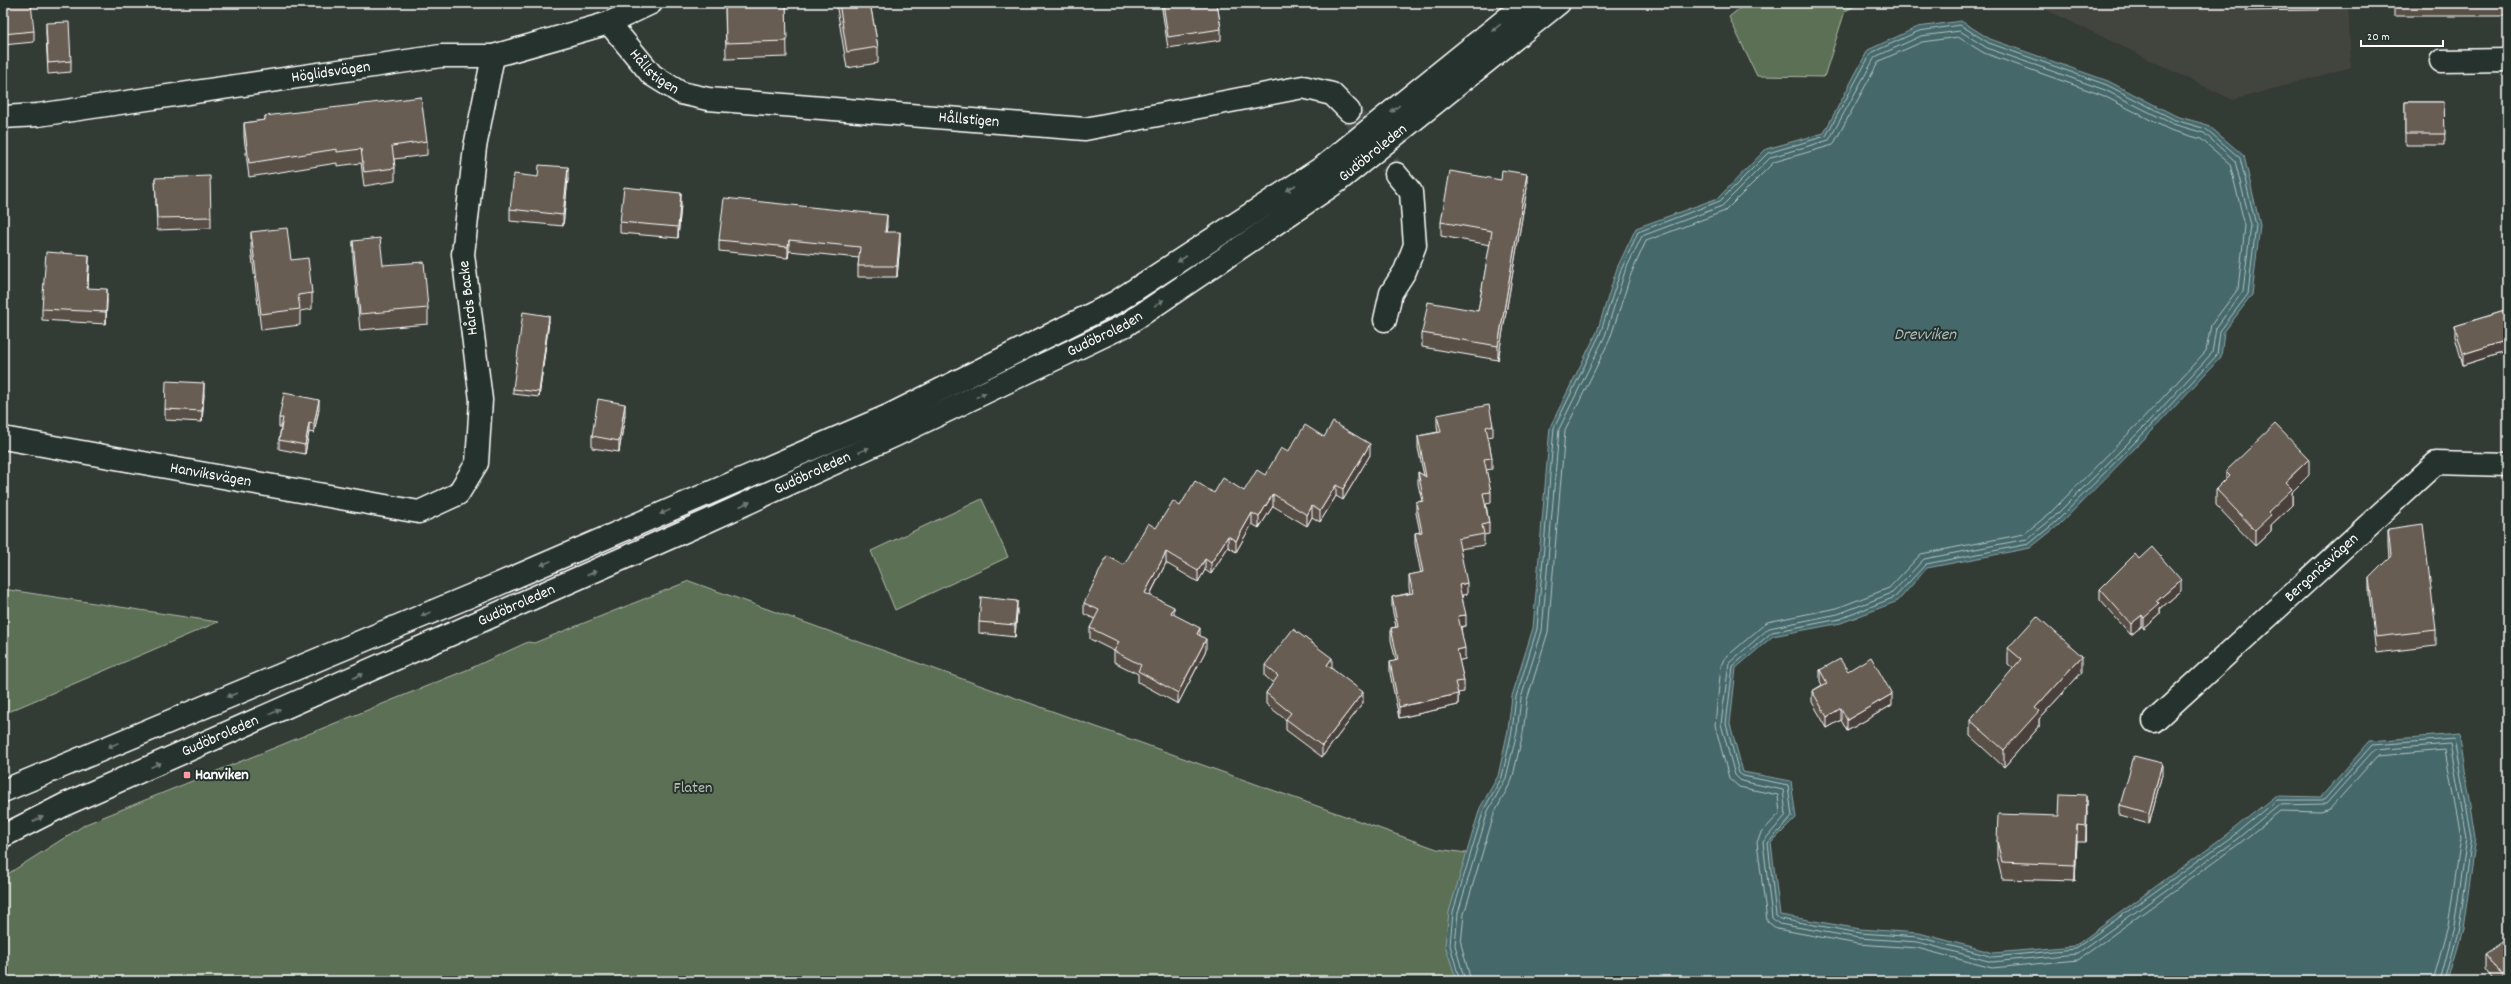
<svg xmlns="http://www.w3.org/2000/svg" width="2511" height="984" font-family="Dekko,sans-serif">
<rect width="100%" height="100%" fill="#333b35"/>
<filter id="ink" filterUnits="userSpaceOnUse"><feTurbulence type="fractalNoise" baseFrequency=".025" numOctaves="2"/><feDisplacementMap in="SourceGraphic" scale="8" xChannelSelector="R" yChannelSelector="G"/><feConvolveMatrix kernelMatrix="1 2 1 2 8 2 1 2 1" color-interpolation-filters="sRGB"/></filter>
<g filter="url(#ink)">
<!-- built -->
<path fill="#43453e" d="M 2048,3 L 2348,3 L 2351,67 L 2233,100 L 2047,10 Z"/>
<!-- green -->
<path fill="#5c7054" stroke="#aeb8aa" d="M 1746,3 L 1861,3 L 1845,11 L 1824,77 L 1757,76 L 1729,17 Z
M 982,499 L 1008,557 L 895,610 L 871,551 Z
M 689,581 L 1437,849 L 1636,876 L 1647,981 L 3,981 L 3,877 L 86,824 L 469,669 L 528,642 L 534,643 Z
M 3,589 L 218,622 L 3,714 Z"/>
<!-- water -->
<path fill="#44686a" stroke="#8fa4a6" d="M 1961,21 L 1990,39 L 2108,81 L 2176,116 L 2208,125 L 2244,156 L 2260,225 L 2252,295 L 2224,332 L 2221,357 L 2153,430 L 2059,525 L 2030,548 L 1927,568 L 1898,601 L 1841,623 L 1773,636 L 1736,668 L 1730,724 L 1743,772 L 1791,781 L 1796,818 L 1771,843 L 1780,915 L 1860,929 L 1919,933 L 1994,953 L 2075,946 L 2231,831 L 2275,796 L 2321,797 L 2370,741 L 2459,734 L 2476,837 L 2463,930 L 2448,981 L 1457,981 L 1445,945 L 1449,912 L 1480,808 L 1498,776 L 1508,730 L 1512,696 L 1533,628 L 1550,427 L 1597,332 L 1617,268 L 1636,228 L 1718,198 L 1766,149 L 1824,133 L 1868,50 L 1918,27 Z"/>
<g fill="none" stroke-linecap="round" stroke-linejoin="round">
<!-- shore -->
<path stroke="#b4c3c3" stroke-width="1" d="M 1460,981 L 1450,945 L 1453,912 L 1484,809 L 1502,777 L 1512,731 L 1516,697 L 1537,629 L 1554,428 L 1600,334 L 1621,270 L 1638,232 L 1720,201 L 1768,153 L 1826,136 L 1871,53 L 1919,31 L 1960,25 L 1989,43 L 2107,85 L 2175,120 L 2206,129 L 2240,158 L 2256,225 L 2248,294 L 2220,331 L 2217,355 L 2150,427 L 2056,522 L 2029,544 L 1926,564 L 1895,597 L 1840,619 L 1772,632 L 1733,666 L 1726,724 L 1739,773 L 1743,776 L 1788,785 L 1792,817 L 1768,843 L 1776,916 L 1780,919 L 1860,933 L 1918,937 L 1993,957 L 2075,949 L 2234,835 L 2276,800 L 2324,800 L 2372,745 L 2454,739 L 2472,837 L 2459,929 L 2445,981
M 1465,981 L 1455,945 L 1458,913 L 1488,811 L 1506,778 L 1517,732 L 1521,698 L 1542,631 L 1559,429 L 1605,336 L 1625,271 L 1642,236 L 1722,206 L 1771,157 L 1829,140 L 1875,57 L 1921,36 L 1960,31 L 1987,48 L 2105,90 L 2173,124 L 2204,133 L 2235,161 L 2251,225 L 2243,291 L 2216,328 L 2212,353 L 2147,424 L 2053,518 L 2027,539 L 1924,559 L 1892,593 L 1838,614 L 1769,628 L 1729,663 L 1721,724 L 1735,775 L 1741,781 L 1783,790 L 1786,815 L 1763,842 L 1772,918 L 1779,924 L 1859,938 L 1918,942 L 1992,962 L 2077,954 L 2237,839 L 2278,805 L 2326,804 L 2374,750 L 2450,744 L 2467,837 L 2454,928 L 2440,981
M 1471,981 L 1461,944 L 1464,914 L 1494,814 L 1512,780 L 1523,733 L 1527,700 L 1548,632 L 1565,431 L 1610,339 L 1631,274 L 1646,241 L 1725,211 L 1774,162 L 1833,145 L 1879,61 L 1922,42 L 1958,37 L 1984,53 L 2102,95 L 2170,130 L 2201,139 L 2230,164 L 2245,226 L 2238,289 L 2211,325 L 2206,351 L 2142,420 L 2049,514 L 2024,534 L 1921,554 L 1889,588 L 1837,608 L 1767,622 L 1724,659 L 1721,666 L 1715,725 L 1729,778 L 1739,787 L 1778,795 L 1780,813 L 1761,833 L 1757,842 L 1767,921 L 1777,929 L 1858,944 L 1917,948 L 1992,968 L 2078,960 L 2240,843 L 2280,811 L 2321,812 L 2330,809 L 2377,756 L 2445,750 L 2461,837 L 2448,927 L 2433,981"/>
<!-- minor-tunnel -->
<path stroke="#474f49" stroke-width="22" stroke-dasharray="22 11" stroke-linecap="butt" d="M 1349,111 L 1396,174"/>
<defs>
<g id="minor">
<path id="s1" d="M 609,23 L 652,75 L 681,93 L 708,99 L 1085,129 L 1303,87 L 1332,94 L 1349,111"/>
<path d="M 2441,61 L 2508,60"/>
<path id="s2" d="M 3,117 L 38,115 L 441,56 L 493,56 L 609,23 L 651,3"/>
<path d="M 1385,320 L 1391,293 L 1405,271 L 1415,245 L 1411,192 L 1396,174"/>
<path id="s3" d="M 3,438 L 419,512 L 458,494 L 477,463 L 481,400 L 463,254 L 475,147 L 493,56"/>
<path id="s4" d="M 2154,721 L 2436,463 L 2508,465"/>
</g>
<g id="secondary">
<path d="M 3,791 L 494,586 L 890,415 L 1116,302 L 1323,167 L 1526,3"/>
<path id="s5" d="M 3,836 L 66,804 L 710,520 L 896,435 L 1126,325 L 1337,182 L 1559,3"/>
</g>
</defs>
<!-- minor casing -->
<use href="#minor" stroke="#fff" stroke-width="25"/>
<!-- secondary casing -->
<use href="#secondary" stroke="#fff" stroke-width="25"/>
<!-- minor -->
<use href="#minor" stroke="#26332d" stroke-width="22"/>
<!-- secondary -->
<use href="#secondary" stroke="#26332d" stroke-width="22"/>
</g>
<!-- wall -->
<path fill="#595047" stroke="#fff" d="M 3,3 L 34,31 L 34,42 L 3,45 Z
M 725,3 L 786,3 L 787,57 L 726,59 Z
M 836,3 L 870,3 L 878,47 L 878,63 L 847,68 Z
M 1003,3 L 1012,3 L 1007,7 Z
M 1161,3 L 1217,3 L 1221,29 L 1221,40 L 1168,48 Z
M 2105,3 L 2143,3 L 2142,8 Z
M 2246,3 L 2319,3 L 2319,10 L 2246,11 Z
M 2394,3 L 2508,3 L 2508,16 L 2394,16 Z
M 46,23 L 71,61 L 71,72 L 48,74 L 46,34 Z
M 2405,102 L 2444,102 L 2445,145 L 2405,145 Z
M 265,116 L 427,141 L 427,155 L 394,159 L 395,168 L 395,181 L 364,186 L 361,163 L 337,166 L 337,163 L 249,177 L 244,137 L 244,123 L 265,120 Z
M 538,177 L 568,179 L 563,226 L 510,221 L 510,209 Z
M 155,178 L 211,217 L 211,228 L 157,230 Z
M 1527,188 L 1498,360 L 1422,347 L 1422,333 L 1478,311 L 1490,245 L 1441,236 L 1441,222 Z
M 681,204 L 678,238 L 620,233 L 620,222 Z
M 887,226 L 886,232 L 900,243 L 897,277 L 858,277 L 858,266 L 859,258 L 789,251 L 788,258 L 719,251 L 719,240 Z
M 251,232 L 291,260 L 312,293 L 312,309 L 300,311 L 300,325 L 261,330 L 251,248 Z
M 353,241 L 383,265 L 428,308 L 428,324 L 360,330 L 353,257 Z
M 89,266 L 88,288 L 107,300 L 106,324 L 42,320 L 42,309 Z
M 2508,310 L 2508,351 L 2463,365 L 2455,337 L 2455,326 Z
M 549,321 L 539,397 L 513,394 L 513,389 Z
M 204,394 L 202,422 L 165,420 L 165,409 Z
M 319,409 L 314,433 L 309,432 L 305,454 L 279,449 L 279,440 L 281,427 L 279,427 L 279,418 Z
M 625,415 L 619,452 L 592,448 L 592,436 Z
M 1437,415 L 1493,425 L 1493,436 L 1488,437 L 1492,458 L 1492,469 L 1486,470 L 1491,492 L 1491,503 L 1486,504 L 1489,523 L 1489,534 L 1484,535 L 1484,545 L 1460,549 L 1467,594 L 1462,595 L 1466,626 L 1461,627 L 1465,659 L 1459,660 L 1464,681 L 1464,692 L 1458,693 L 1458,705 L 1399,718 L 1390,673 L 1390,662 L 1396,661 L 1391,640 L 1391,628 L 1396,627 L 1392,608 L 1392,597 L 1410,593 L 1409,587 L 1409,575 L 1421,573 L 1415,544 L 1415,533 L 1420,532 L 1416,513 L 1416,502 L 1422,501 L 1418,484 L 1418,472 L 1424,476 L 1418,448 L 1418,436 L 1438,432 L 1437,426 Z
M 1324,437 L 1370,455 L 1343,500 L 1336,496 L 1320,522 L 1312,517 L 1307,526 L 1273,506 L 1259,528 L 1252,524 L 1236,552 L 1228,547 L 1211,574 L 1205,570 L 1198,582 L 1166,563 L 1150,595 L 1200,636 L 1206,650 L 1178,704 L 1138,682 L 1138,674 L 1114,662 L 1114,651 L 1090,639 L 1090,628 L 1095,619 L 1084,614 L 1084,603 L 1124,565 L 1156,528 L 1180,506 L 1214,493 L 1244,491 L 1265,475 L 1288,452 Z
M 2226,471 L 2309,475 L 2292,492 L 2292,505 L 2271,525 L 2271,531 L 2255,546 L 2216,505 L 2216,489 L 2226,479 Z
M 2388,529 L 2436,630 L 2436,646 L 2376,653 L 2369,594 L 2369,578 L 2389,558 L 2388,545 Z
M 2139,559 L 2181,591 L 2160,609 L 2160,615 L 2144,629 L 2142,626 L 2131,635 L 2100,600 L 2100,589 Z
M 1017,612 L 1015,637 L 979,633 L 979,622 Z
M 2008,648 L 2082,672 L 2039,719 L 2039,727 L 2004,767 L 1970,736 L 1970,720 L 2014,669 L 2008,664 Z
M 1265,665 L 1332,668 L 1363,703 L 1322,757 L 1286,730 L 1286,720 L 1266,704 L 1266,693 L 1273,683 L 1265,676 Z
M 1820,670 L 1848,671 L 1892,705 L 1847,731 L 1841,720 L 1827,728 L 1812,702 L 1812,691 L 1822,685 L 1820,681 Z
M 2162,774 L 2149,824 L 2120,816 L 2120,805 Z
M 2087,811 L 2086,842 L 2077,842 L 2075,881 L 2002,879 L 1997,857 L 1997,841 L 2059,816 Z
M 2485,953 L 2508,981 L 2493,981 L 2485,969 Z"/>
<!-- shaded-wall -->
<path fill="#49413a" stroke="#fff" d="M 1007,3 L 1012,3 L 1007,7 Z
M 568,167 L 568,179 L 563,226 L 563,215 Z
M 1527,174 L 1527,188 L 1498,360 L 1498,346 Z
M 681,193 L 681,204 L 678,238 L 678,227 Z
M 887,215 L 887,226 L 885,243 L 885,232 Z
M 900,232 L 900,243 L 897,277 L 897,266 Z
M 789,240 L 789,251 L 788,258 L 788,247 Z
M 89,255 L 89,266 L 87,299 L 87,288 Z
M 107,289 L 107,300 L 106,324 L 106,312 Z
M 549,316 L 549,321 L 539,397 L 539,392 Z
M 2508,340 L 2508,351 L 2463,365 L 2463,354 Z
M 204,383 L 204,394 L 202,422 L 202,411 Z
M 319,400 L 319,409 L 314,433 L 314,424 Z
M 625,404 L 625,415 L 619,452 L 619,441 Z
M 309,423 L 309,432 L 305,454 L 305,445 Z
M 1370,444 L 1370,455 L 1343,500 L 1343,489 Z
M 2309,459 L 2309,475 L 2292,492 L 2292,505 L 2271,525 L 2271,531 L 2255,546 L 2255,530 L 2268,512 L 2285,482 Z
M 1336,485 L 1336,496 L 1320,522 L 1320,511 Z
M 1273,494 L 1273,506 L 1259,528 L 1259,517 Z
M 1312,506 L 1312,517 L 1307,526 L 1307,515 Z
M 1252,513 L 1252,524 L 1236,552 L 1236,541 Z
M 1228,536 L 1228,547 L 1211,574 L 1211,563 Z
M 1166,552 L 1166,563 L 1145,604 L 1145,593 Z
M 1205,559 L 1205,570 L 1198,582 L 1198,571 Z
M 2181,580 L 2181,591 L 2160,609 L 2160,615 L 2144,629 L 2144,618 L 2157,601 Z
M 1467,583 L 1467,594 L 1459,596 L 1459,585 Z
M 1017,601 L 1017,612 L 1015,637 L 1015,625 Z
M 1174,607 L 1174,618 L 1171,613 Z
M 1466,615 L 1466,626 L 1458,627 L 1458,616 Z
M 2142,615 L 2142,626 L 2131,635 L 2131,624 Z
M 1200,628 L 1200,639 L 1197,634 Z
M 1206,639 L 1206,650 L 1178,704 L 1178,693 Z
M 1465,648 L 1465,659 L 1457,661 L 1457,650 Z
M 2082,656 L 2082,672 L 2039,719 L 2039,727 L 2004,767 L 2004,750 L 2035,708 Z
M 1332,658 L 1332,670 L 1327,665 Z
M 1363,692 L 1363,703 L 1322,757 L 1322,746 Z
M 1458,694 L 1458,705 L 1399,718 L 1399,707 Z
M 1892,694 L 1892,705 L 1847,731 L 1847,720 Z
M 1841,708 L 1841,720 L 1827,728 L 1827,717 Z
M 2162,763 L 2162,774 L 2149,824 L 2149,813 Z
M 2087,795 L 2087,811 L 2086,842 L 2086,826 Z
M 2077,825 L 2077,842 L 2075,881 L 2075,865 Z
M 2508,977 L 2508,981 L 2504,981 L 2504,980 Z"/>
<!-- building -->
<path fill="#685d53" stroke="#fff" d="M 3,3 L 31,3 L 34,31 L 3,34 Z
M 725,3 L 786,3 L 787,41 L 726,43 Z
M 839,3 L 870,3 L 878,47 L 847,52 Z
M 1163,3 L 1217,3 L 1221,29 L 1168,37 Z
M 2394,3 L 2508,3 L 2508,5 L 2394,5 Z
M 69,22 L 71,61 L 48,63 L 46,23 Z
M 421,97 L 427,141 L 392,146 L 395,168 L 364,172 L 361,149 L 337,152 L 337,149 L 249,163 L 244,123 L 265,120 L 265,116 Z
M 2405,102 L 2444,102 L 2445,134 L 2405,134 Z
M 539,165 L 568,167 L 563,215 L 510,209 L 514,174 L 538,177 Z
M 1502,170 L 1527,174 L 1498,346 L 1422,333 L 1428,302 L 1478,311 L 1492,231 L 1441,222 L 1450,171 L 1501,180 Z
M 210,176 L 211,217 L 157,218 L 155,178 Z
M 624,187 L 681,193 L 678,227 L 620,222 Z
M 724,198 L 887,215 L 885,232 L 900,232 L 897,266 L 858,266 L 860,247 L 789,240 L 788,247 L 719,240 Z
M 287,228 L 291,260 L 308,258 L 312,293 L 298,295 L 300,309 L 261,314 L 251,232 Z
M 380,238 L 383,265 L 424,262 L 428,308 L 360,314 L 353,241 Z
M 46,252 L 89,255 L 87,288 L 107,289 L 106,312 L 42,309 Z
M 2508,310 L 2508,340 L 2463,354 L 2455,326 Z
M 523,312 L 549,316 L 539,392 L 513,389 Z
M 166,381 L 204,383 L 202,411 L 165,409 Z
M 284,393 L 319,400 L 314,424 L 309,423 L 305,445 L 279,440 L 283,418 L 279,418 Z
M 598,399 L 625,404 L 619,441 L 592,436 Z
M 1489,405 L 1493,425 L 1486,427 L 1492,458 L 1484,459 L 1491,492 L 1483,493 L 1489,523 L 1482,525 L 1484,534 L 1458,539 L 1467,583 L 1459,585 L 1466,615 L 1458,616 L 1465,648 L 1457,650 L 1464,681 L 1455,682 L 1458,694 L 1399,707 L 1390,662 L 1398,660 L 1391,628 L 1398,627 L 1392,597 L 1413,593 L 1409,575 L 1423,572 L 1415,533 L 1422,532 L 1416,502 L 1424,501 L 1418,472 L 1426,477 L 1418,436 L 1441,432 L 1437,415 Z
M 1333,422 L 1370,444 L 1343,489 L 1336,485 L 1320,511 L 1312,506 L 1307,515 L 1273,494 L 1259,517 L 1252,513 L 1236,541 L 1228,536 L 1211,563 L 1205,559 L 1198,571 L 1166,552 L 1145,593 L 1174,607 L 1171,613 L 1200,628 L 1197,634 L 1206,639 L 1178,693 L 1138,671 L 1141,665 L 1114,651 L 1119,642 L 1090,628 L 1099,610 L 1084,603 L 1107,556 L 1124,565 L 1148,523 L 1156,528 L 1173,501 L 1180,506 L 1195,481 L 1214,493 L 1223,478 L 1244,491 L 1257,470 L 1265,475 L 1281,448 L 1288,452 L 1305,425 L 1324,437 Z
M 2275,424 L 2309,459 L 2285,482 L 2292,489 L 2268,512 L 2271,515 L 2255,530 L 2216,489 L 2230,475 L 2226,471 Z
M 2423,524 L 2436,630 L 2376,637 L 2369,578 L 2391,556 L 2388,529 Z
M 2152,547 L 2181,580 L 2157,601 L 2160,604 L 2144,618 L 2142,615 L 2131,624 L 2100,589 L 2135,554 L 2139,559 Z
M 981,597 L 1017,601 L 1015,625 L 979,622 Z
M 2037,616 L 2082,656 L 2035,708 L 2039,711 L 2004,750 L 1970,720 L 2021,659 L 2008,648 Z
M 1293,629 L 1332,658 L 1327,665 L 1363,692 L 1322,746 L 1286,719 L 1291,713 L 1266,693 L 1278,676 L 1265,665 Z
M 1871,657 L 1892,694 L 1847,720 L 1841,708 L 1827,717 L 1812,691 L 1827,683 L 1820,670 L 1840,659 L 1848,671 Z
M 2134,756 L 2162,763 L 2149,813 L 2120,805 Z
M 2060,794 L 2087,795 L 2086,826 L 2077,825 L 2075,865 L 2002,862 L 1997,841 L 1998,814 L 2059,816 Z
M 2508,937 L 2508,977 L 2504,980 L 2485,953 Z"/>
<!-- one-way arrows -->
<defs><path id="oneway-solid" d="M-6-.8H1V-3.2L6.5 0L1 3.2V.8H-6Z"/></defs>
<g fill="#727a76">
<use href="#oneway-solid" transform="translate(1496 28) rotate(141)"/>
<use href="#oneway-solid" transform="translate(1395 109) rotate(141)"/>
<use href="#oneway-solid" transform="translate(1291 188) rotate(147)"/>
<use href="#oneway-solid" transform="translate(1182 259) rotate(147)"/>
<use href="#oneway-solid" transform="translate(1159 303) rotate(-34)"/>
<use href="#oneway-solid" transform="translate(981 395) rotate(-26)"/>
<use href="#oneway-solid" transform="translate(864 450) rotate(-25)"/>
<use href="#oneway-solid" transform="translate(745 504) rotate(-25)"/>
<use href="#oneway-solid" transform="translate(665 512) rotate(157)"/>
<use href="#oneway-solid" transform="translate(546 563) rotate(157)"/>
<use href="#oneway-solid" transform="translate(592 573) rotate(-24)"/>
<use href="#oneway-solid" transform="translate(426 614) rotate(157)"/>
<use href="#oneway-solid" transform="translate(358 676) rotate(-24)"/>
<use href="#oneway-solid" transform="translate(232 695) rotate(157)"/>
<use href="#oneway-solid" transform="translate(275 712) rotate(-24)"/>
<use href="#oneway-solid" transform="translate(113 745) rotate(157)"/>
<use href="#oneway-solid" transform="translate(156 765) rotate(-24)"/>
<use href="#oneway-solid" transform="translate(38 819) rotate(-27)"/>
</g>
</g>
<!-- markers -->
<rect fill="#ff9aa2" stroke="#26332d" stroke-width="1.5" x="183" y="771" width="8" height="8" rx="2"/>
<g text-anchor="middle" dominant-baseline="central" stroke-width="4" stroke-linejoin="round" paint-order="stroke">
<!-- street labels -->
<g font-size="16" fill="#fff" stroke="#26332d">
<text stroke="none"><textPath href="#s1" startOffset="67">Hållstigen</textPath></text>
<text stroke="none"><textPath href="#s2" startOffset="331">Höglidsvägen</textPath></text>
<text stroke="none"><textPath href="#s1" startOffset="391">Hållstigen</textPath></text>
<text stroke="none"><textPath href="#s5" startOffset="1535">Gudöbroleden</textPath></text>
<text transform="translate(469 298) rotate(-97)">Hårds Backe</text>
<text stroke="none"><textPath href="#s5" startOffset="1211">Gudöbroleden</textPath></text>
<text stroke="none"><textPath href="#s5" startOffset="887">Gudöbroleden</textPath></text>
<text stroke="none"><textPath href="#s3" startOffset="211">Hanviksvägen</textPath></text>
<text stroke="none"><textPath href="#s4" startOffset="227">Berganäsvägen</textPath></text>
<text stroke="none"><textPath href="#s5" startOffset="563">Gudöbroleden</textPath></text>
<text stroke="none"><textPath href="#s5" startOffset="239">Gudöbroleden</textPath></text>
</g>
<!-- poi labels -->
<g font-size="16" font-weight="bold" fill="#fff" stroke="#26332d" text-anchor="start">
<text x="195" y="775">Hanviken</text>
</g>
<!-- park labels -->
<g font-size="16" fill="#b6bfb2" stroke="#26332d">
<text x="693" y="788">Flaten</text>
</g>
<!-- water labels -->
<g font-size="17" font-style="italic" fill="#abbbbc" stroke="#26332d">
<text x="1925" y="336">Drevviken</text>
</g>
</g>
<!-- margin -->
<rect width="2511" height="984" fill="none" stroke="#26332d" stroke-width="16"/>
<rect x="8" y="8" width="2495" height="968" fill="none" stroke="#fff" stroke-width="1.5" filter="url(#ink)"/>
<!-- scale -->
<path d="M2361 40v6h82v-6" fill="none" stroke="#ffffff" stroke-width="2"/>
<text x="2367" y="40" font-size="12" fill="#ffffff" stroke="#26332d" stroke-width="3" paint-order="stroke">20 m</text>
</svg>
